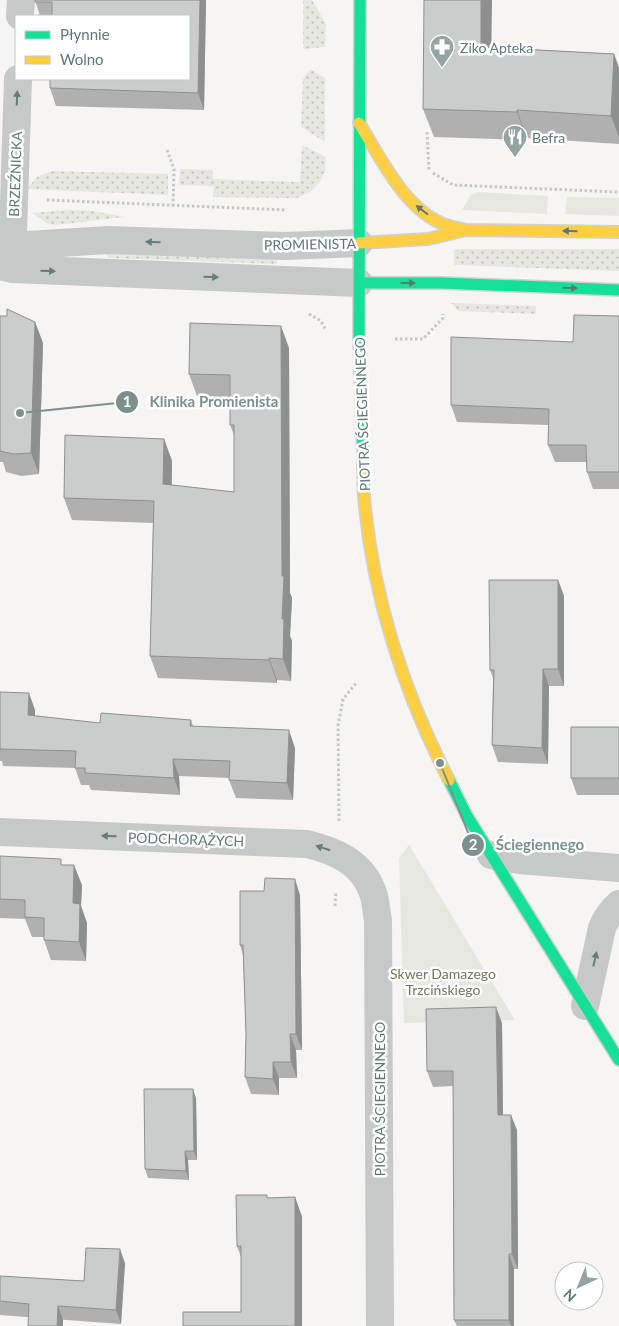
<svg xmlns="http://www.w3.org/2000/svg" width="619" height="1326" font-family="Lato,sans-serif">
<defs>
<pattern id="grass-dots" width="8" height="8" patternUnits="userSpaceOnUse" patternTransform="scale(1.25)"><rect width="8" height="8" fill="#e7e7e1"/><path d="M2 2h.1M6 6h.1" fill="none" stroke="#bec0bb" stroke-width="1.8" stroke-linecap="round"/></pattern>
</defs>
<rect width="100%" height="100%" fill="#f6f5f4"/>
<!-- grass -->
<path fill="url(#grass-dots)" d="M 303,0 L 312,0 L 326,24 L 325,47 L 303,49 Z
M 310,69 L 325,78 L 325,142 L 301,127 L 303,79 Z
M 302,145 L 326,157 L 325,171 L 319,183 L 310,192 L 297,198 L 213,197 L 214,186 L 179,185 L 180,169 L 212,170 L 213,179 L 300,182 Z
M 52,171 L 168,174 L 168,195 L 27,189 L 37,177 Z
M 67,210 L 93,211 L 124,217 L 56,225 L 48,224 L 32,213 Z
M 454,249 L 619,249 L 619,271 L 454,265 Z
M 105,253 L 277,254 L 277,264 L 109,258 Z
M 451,303 L 536,306 L 536,314 L 458,311 Z"/>
<!-- green -->
<path fill="#e7e7e1" d="M 478,192 L 548,196 L 547,214 L 462,210 L 470,196 Z
M 567,197 L 619,198 L 619,216 L 565,214 Z
M 409,845 L 515,1020 L 404,1023 L 399,858 Z"/>
<g fill="none" stroke-linecap="round" stroke-linejoin="round">
<defs>
<path id="fast" d="M 360,0 L 359,338 L 363,451
M 359,283 L 442,283 L 619,290
M 449,780 L 467,816 L 619,1060"/>
<path id="slow" d="M 359,123 C 380,157 404,208 443,224 C 450,227 459,228 466,230
M 359,243 L 428,239 L 466,230 L 619,232
M 363,451 C 363,466 363,481 364,496 C 372,595 404,693 449,780"/>
</defs>
<!-- fast casing -->
<use href="#fast" stroke="#d0d2d1" stroke-width="14"/>
<!-- slow casing -->
<use href="#slow" stroke="#d0d2d1" stroke-width="14"/>
<!-- path -->
<path stroke="#c5c7c7" stroke-width="3" stroke-dasharray="2.5 2.5" stroke-linecap="butt" d="M 427,132 L 429,171
M 167,150 L 174,169 L 173,205
M 433,173 L 453,185 L 619,192
M 47,200 L 286,210
M 309,314 L 321,321 L 326,330
M 395,339 L 423,339 L 443,318 L 443,314
M 339,821 L 338,726 L 343,699 L 357,682
M 335,906 L 336,892"/>
<!-- street -->
<path stroke="#c6c9c8" stroke-width="28" d="M 20,16 L 21,0
M 0,249 L 12,246 L 108,240 L 286,246 L 359,243
M 12,263 L 18,79
M 0,266 L 12,269 L 359,283
M 0,832 L 307,844 C 336,851 363,863 373,893 C 376,901 376,911 378,920 L 380,1326
M 491,855 L 519,860 L 619,868
M 585,1006 L 602,928 C 606,918 611,911 619,904"/>
<!-- fast -->
<use href="#fast" stroke="#16e098" stroke-width="11"/>
<!-- slow -->
<use href="#slow" stroke="#ffcf43" stroke-width="11"/>
</g>
<!-- wall -->
<path fill="#afb0af" d="M 35,0 L 206,0 L 204,110 L 56,106 L 50,88 L 189,16 L 40,16 Z
M 491,47 L 614,54 L 619,68 L 619,144 L 527,138 L 527,140 L 434,137 L 423,109 Z
M 0,316 L 35,322 L 43,343 L 39,474 L 21,476 L 6,472 L 3,462 L 0,462 Z
M 619,316 L 619,489 L 593,489 L 587,472 L 586,462 L 555,462 L 548,445 L 549,425 L 457,422 L 451,405 L 573,342 Z
M 289,348 L 290,593 L 292,598 L 290,636 L 292,641 L 291,681 L 277,680 L 277,683 L 158,678 L 150,656 L 153,523 L 72,520 L 64,498 L 164,439 L 172,461 L 172,485 L 234,492 L 234,435 L 230,425 L 230,397 L 197,396 L 189,374 Z
M 558,580 L 564,596 L 564,686 L 549,686 L 548,764 L 498,762 L 492,745 L 493,678 L 490,670 Z
M 0,692 L 35,710 L 35,716 L 100,723 L 191,720 L 193,726 L 295,748 L 293,800 L 236,798 L 229,780 L 230,778 L 179,776 L 180,795 L 91,790 L 89,785 L 81,785 L 75,768 L 3,766 L 2,761 L 0,761 Z
M 619,727 L 619,795 L 577,795 L 571,778 Z
M 0,856 L 63,865 L 82,885 L 81,906 L 87,923 L 86,961 L 51,960 L 44,940 L 44,937 L 32,937 L 25,919 L 0,918 Z
M 300,895 L 302,1050 L 296,1050 L 297,1078 L 279,1078 L 279,1095 L 251,1094 L 245,1077 L 246,1034 L 243,955 L 240,945 Z
M 502,1023 L 503,1115 L 517,1130 L 518,1269 L 514,1269 L 514,1326 L 457,1326 L 454,1320 L 453,1086 L 433,1087 L 427,1071 Z
M 196,1098 L 197,1160 L 188,1160 L 189,1180 L 148,1178 L 145,1169 Z
M 295,1197 L 302,1217 L 302,1326 L 183,1326 L 241,1312 L 241,1257 L 237,1246 L 269,1198 Z
M 125,1263 L 121,1324 L 0,1315 L 0,1276 L 84,1281 Z"/>
<!-- shaded-wall -->
<path fill="#8e908f" d="M 200,0 L 206,0 L 204,110 L 198,93 Z
M 481,0 L 492,0 L 491,75 L 481,47 Z
M 614,54 L 619,68 L 619,137 L 611,116 Z
M 517,110 L 527,138 L 527,140 L 517,112 Z
M 35,322 L 43,343 L 39,474 L 31,453 Z
M 281,326 L 289,348 L 290,593 L 292,598 L 290,636 L 292,641 L 291,681 L 283,659 L 282,619 Z
M 164,439 L 172,461 L 171,506 L 163,484 Z
M 558,580 L 564,596 L 564,686 L 558,669 Z
M 269,658 L 277,680 L 277,683 L 269,660 Z
M 543,669 L 549,686 L 548,764 L 542,748 Z
M 29,693 L 35,710 L 35,732 L 28,715 Z
M 289,730 L 295,748 L 293,800 L 287,783 Z
M 173,759 L 179,776 L 180,795 L 174,778 Z
M 74,865 L 82,885 L 81,906 L 87,923 L 86,961 L 79,942 L 73,903 Z
M 295,879 L 300,895 L 302,1050 L 296,1034 Z
M 496,1007 L 502,1023 L 503,1130 L 498,1115 Z
M 290,1034 L 296,1050 L 297,1078 L 291,1062 Z
M 273,1062 L 279,1078 L 279,1095 L 273,1079 Z
M 193,1089 L 196,1098 L 197,1160 L 194,1151 Z
M 511,1115 L 517,1130 L 518,1269 L 512,1254 Z
M 185,1151 L 188,1160 L 189,1180 L 186,1171 Z
M 295,1197 L 302,1217 L 302,1326 L 295,1326 Z
M 120,1249 L 125,1263 L 121,1324 L 116,1310 Z
M 509,1254 L 514,1269 L 514,1326 L 511,1326 L 509,1320 Z
M 58,1306 L 63,1320 L 63,1326 L 57,1326 Z"/>
<!-- building -->
<path fill="#cbcdcc" stroke="#8e908f" d="M 35,0 L 200,0 L 198,93 L 50,88 L 50,79 L 189,79 L 189,16 L 52,16 L 52,2 L 35,2 Z
M 424,0 L 481,0 L 481,47 L 614,54 L 611,116 L 517,110 L 517,112 L 423,109 Z
M 7,309 L 35,322 L 31,453 L 14,454 L 0,451 L 0,316 L 7,316 Z
M 574,315 L 619,316 L 619,472 L 587,472 L 586,445 L 548,445 L 549,409 L 451,405 L 451,337 L 573,342 Z
M 190,323 L 281,326 L 282,576 L 284,576 L 282,619 L 284,619 L 283,659 L 269,658 L 269,660 L 150,656 L 154,501 L 64,498 L 65,435 L 164,439 L 163,484 L 234,492 L 234,425 L 230,425 L 230,375 L 189,374 Z
M 489,580 L 558,580 L 558,669 L 543,669 L 542,748 L 492,745 L 494,670 L 490,670 Z
M 0,692 L 29,693 L 28,715 L 100,723 L 101,713 L 191,720 L 190,726 L 289,730 L 287,783 L 229,780 L 230,761 L 173,759 L 174,778 L 85,773 L 85,768 L 75,768 L 76,751 L 0,749 Z
M 571,727 L 619,727 L 619,778 L 571,778 Z
M 0,856 L 61,859 L 61,865 L 74,865 L 73,903 L 80,904 L 79,942 L 44,940 L 44,918 L 25,917 L 25,900 L 0,899 Z
M 265,878 L 295,879 L 296,1034 L 290,1034 L 291,1062 L 273,1062 L 273,1079 L 245,1077 L 246,1034 L 243,945 L 240,945 L 240,891 L 264,891 Z
M 496,1007 L 498,1115 L 511,1115 L 512,1254 L 509,1254 L 509,1320 L 454,1320 L 453,1071 L 427,1071 L 426,1009 Z
M 144,1089 L 193,1089 L 194,1151 L 185,1151 L 186,1171 L 145,1169 Z
M 236,1195 L 267,1195 L 267,1198 L 295,1197 L 295,1326 L 183,1326 L 183,1312 L 241,1312 L 241,1246 L 237,1246 Z
M 86,1248 L 120,1249 L 116,1310 L 58,1306 L 57,1326 L 28,1326 L 29,1304 L 0,1301 L 0,1276 L 84,1281 Z"/>
<!-- one-way arrows -->
<defs><path id="oneway-solid" d="M-6-.8H1V-3.2L6.5 0L1 3.2V.8H-6Z" transform="scale(1.25)"/></defs>
<g fill="#627d7a">
<use href="#oneway-solid" transform="translate(17 98) rotate(-88)"/>
<use href="#oneway-solid" transform="translate(153 242) rotate(-178)"/>
<use href="#oneway-solid" transform="translate(48 271) rotate(2)"/>
<use href="#oneway-solid" transform="translate(211 277) rotate(2)"/>
<use href="#oneway-solid" transform="translate(109 836) rotate(-178)"/>
<use href="#oneway-solid" transform="translate(323 848) rotate(-162)"/>
<use href="#oneway-solid" transform="translate(595 959) rotate(-77)"/>
</g>
<g fill="#5d7976">
<use href="#oneway-solid" transform="translate(422 210) rotate(-143)"/>
<use href="#oneway-solid" transform="translate(570 231) rotate(-179)"/>
<use href="#oneway-solid" transform="translate(408 283)"/>
<use href="#oneway-solid" transform="translate(570 288) rotate(2)"/>
</g>
<!-- icons -->
<defs>
<symbol id="pharmacy-pin" viewBox="-11 -11 22 30"><path d="M0 17L-7.5 6A9.5 9.5 0 1 1 7.5 6Z" fill="#93a4a2" stroke="#fff"/><path d="M-2-6h4v4h4v4h-4v4h-4v-4h-4v-4h4Z" fill="#fff"/></symbol>
<symbol id="restaurant-pin" viewBox="-11 -11 22 30"><path d="M0 17L-7.5 6A9.5 9.5 0 1 1 7.5 6Z" fill="#93a4a2" stroke="#fff"/><path d="M-5-6h1v4h1v-4h1v4h1v-4h1v5L-1.5 .5V6h-2V.5L-5-1ZM5-6V6H3V1.5H1.5Q1.5-4 5-6Z" fill="#fff"/></symbol>
</defs>
<g fill-rule="evenodd">
<use href="#pharmacy-pin" x="428" y="33" width="28" height="38"/>
<use href="#restaurant-pin" x="501" y="123" width="28" height="38"/>
</g>
<g text-anchor="middle" dominant-baseline="central" stroke-width="5" stroke-linejoin="round" paint-order="stroke">
<!-- poi labels -->
<g font-size="14" fill="#5d7976" stroke="#fff" text-anchor="start">
<text x="460" y="47">Ziko Apteka</text>
<text x="532" y="137">Befra</text>
</g>
<!-- street labels -->
<g font-size="14" fill="#5d7976" stroke="#fff">
<text transform="translate(15 174) rotate(-88)">BRZEŹNICKA</text>
<text transform="translate(310 244) rotate(-1)">PROMIENISTA</text>
<text transform="translate(362 414) rotate(-92)">PIOTRA ŚCIEGIENNEGO</text>
<text transform="translate(186 839) rotate(2)">PODCHORĄŻYCH</text>
<text transform="translate(379 1099) rotate(-90)">PIOTRA ŚCIEGIENNEGO</text>
</g>
<!-- park labels -->
<g font-size="14" fill="#717760" stroke="#fff">
<text x="443" y="973">Skwer Damazego<tspan x="443" dy="16">Trzcińskiego</tspan></text>
</g>
</g>
<!-- callouts -->
<path fill="none" stroke="#7b918e" stroke-width="2" d="M20 413L127 402M440 763L473 845"/>
<g fill="#7b918e" stroke="#fff" stroke-width="2">
<circle cx="20" cy="413" r="5"/>
<circle cx="440" cy="763" r="5"/>
<circle cx="127" cy="402" r="12"/>
<circle cx="473" cy="845" r="12"/>
</g>
<g font-size="15" text-anchor="middle" font-weight="bold" fill="#fff">
<text x="127" y="407">1</text>
<text x="473" y="850">2</text>
</g>
<g font-size="15" text-anchor="middle" font-weight="bold" fill="#7b918e" stroke="#fff" stroke-width="5" stroke-linejoin="round" paint-order="stroke">
<text x="214" y="407">Klinika Promienista</text>
<text x="540" y="850">Ściegiennego</text>
</g>
<!-- legend -->
<rect x="15" y="15" width="175" height="65" fill="#ffffff" stroke="#bec9c8"/>
<rect x="25" y="31" width="25" height="8" fill="#16e098" stroke="#bec9c8"/>
<text x="60" y="40" font-size="15" fill="#5d7976">Płynnie</text>
<rect x="25" y="56" width="25" height="8" fill="#ffcf43" stroke="#bec9c8"/>
<text x="60" y="65" font-size="15" fill="#5d7976">Wolno</text>
<!-- north arrow -->
<g transform="translate(579 1286) rotate(224)"><circle r="24" fill="#ffffff" stroke="#bec9c8"/>
<path d="M0-4L9 19L0 12L-9 19Z" fill="#93a4a2"/>
<text y="-8" font-size="14" font-weight="bold" text-anchor="middle" fill="#5d7976">N</text>
</g>
</svg>
